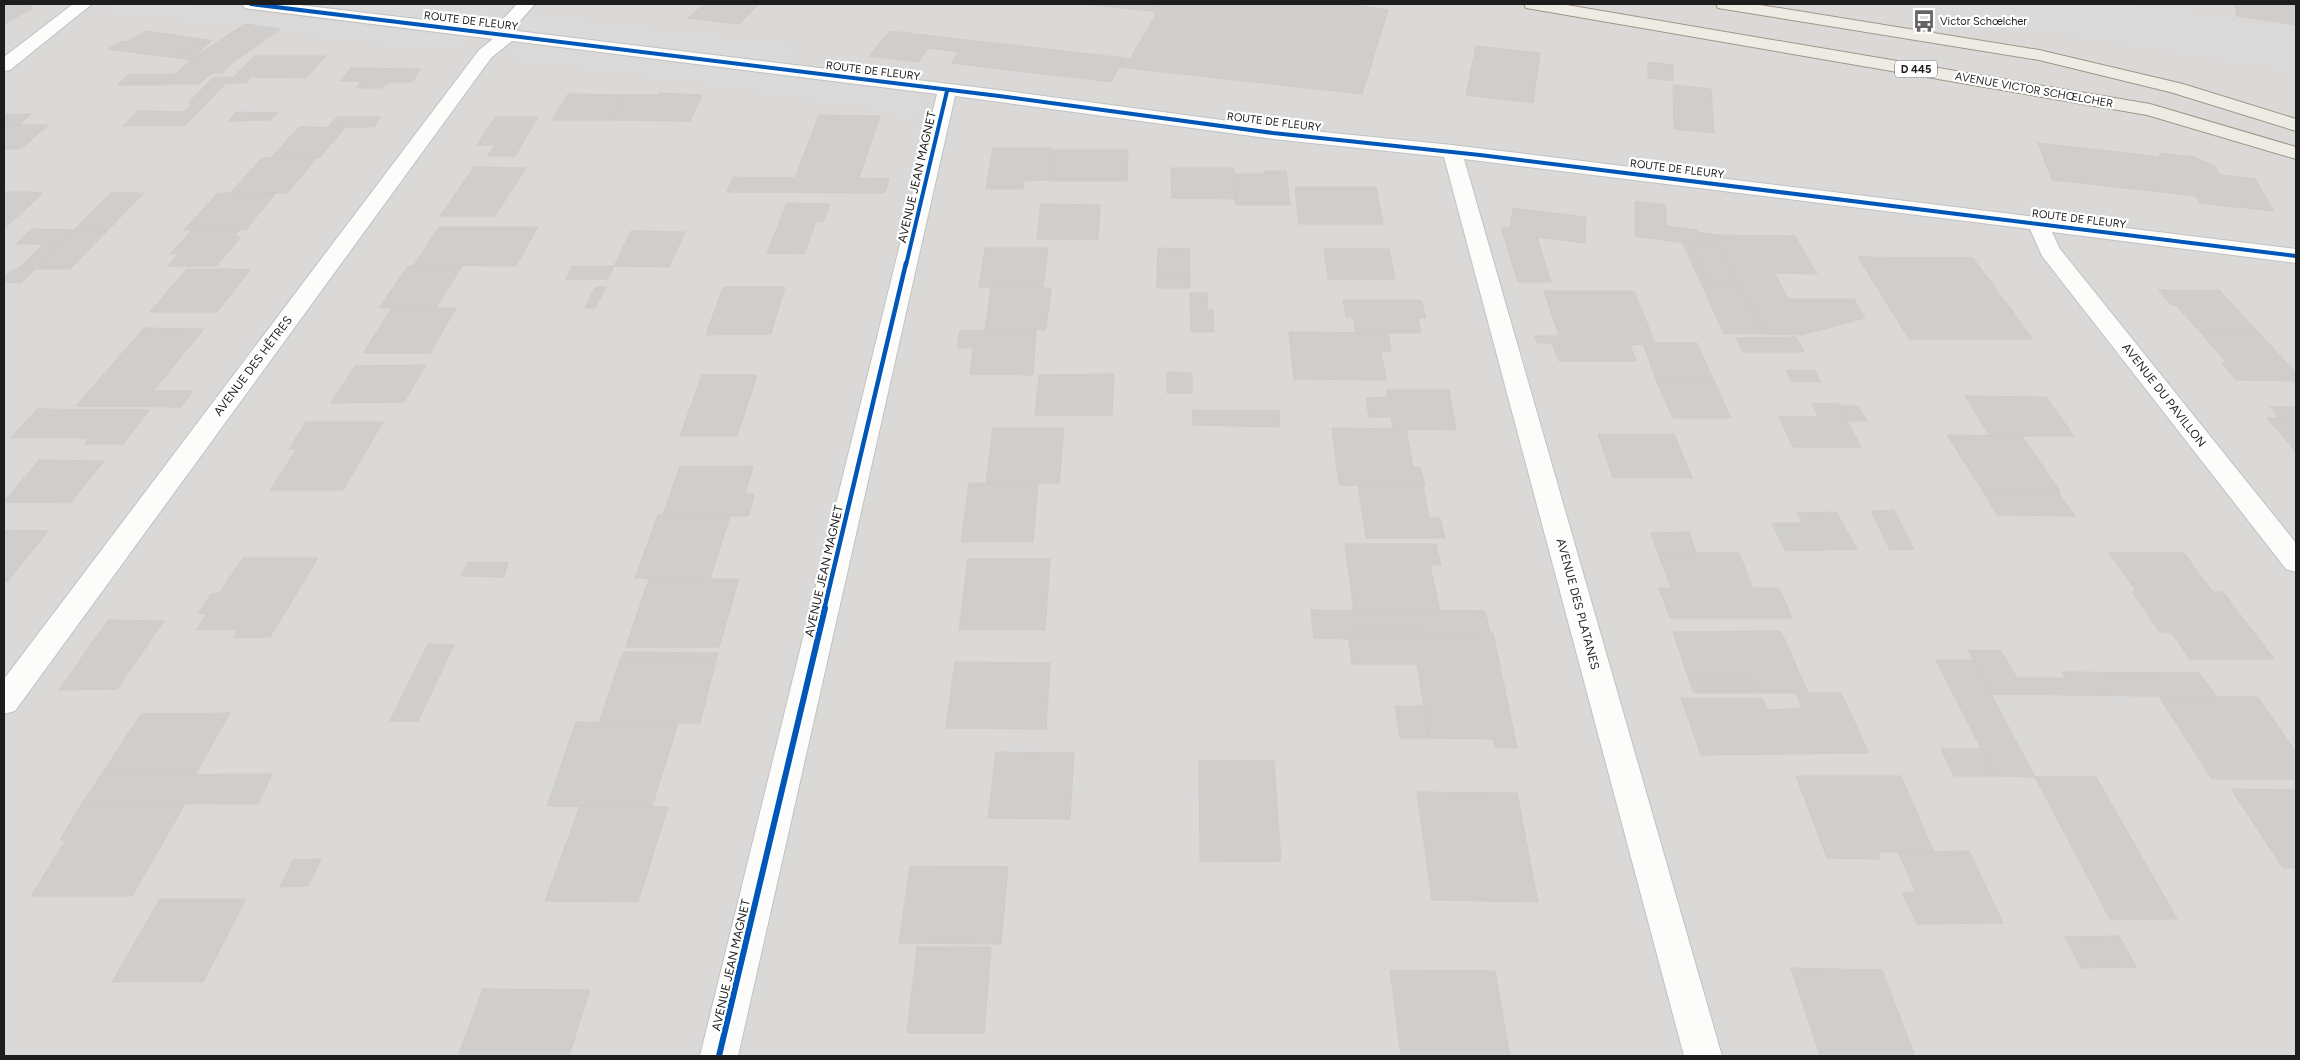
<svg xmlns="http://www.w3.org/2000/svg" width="2300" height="1060" font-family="Figtree,sans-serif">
<rect width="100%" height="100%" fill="#ebe9e7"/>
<!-- residential -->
<path fill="#dad9d8" d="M 4,4 L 2296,4 L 2296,1056 L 4,1056 Z"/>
<!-- parking -->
<path fill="#dbdada" d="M 129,4 L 160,4 L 468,38 L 449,48 L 108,8 Z
M 316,4 L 413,4 L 498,17 L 477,32 Z
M 1902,4 L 2116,4 L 2296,32 L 2296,68 Z
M 527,17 L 790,48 L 779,61 L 519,30 Z
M 531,49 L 905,92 L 921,109 L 905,114 L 866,104 L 710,81 L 509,55 Z"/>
<!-- building -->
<path fill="#d0cecc" stroke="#cecbc9" d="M 4,4 L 30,5 L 33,8 L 4,24 Z
M 704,4 L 759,4 L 739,24 L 688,18 Z
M 1084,4 L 1155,4 L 1151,11 Z
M 1155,4 L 1350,4 L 1388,10 L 1362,94 L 1119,67 L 1124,58 L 1130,59 L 1157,13 L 1151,11 Z
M 2235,4 L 2296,4 L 2296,25 L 2237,16 Z
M 245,24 L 281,29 L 233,62 L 222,73 L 212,73 L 199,84 L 164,84 L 193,58 Z
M 145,31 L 207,40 L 177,58 L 108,49 L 122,41 L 128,42 Z
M 890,31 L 1124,58 L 1111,82 L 951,63 L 959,52 L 928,48 L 918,62 L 869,56 Z
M 207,40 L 212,40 L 191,60 L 177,58 Z
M 1476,46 L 1540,53 L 1533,103 L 1466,95 Z
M 254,56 L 326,56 L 306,78 L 251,77 L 246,83 L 227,83 Z
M 1648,62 L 1673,65 L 1673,81 L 1648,78 Z
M 351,68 L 421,69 L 412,82 L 389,82 L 382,88 L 356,88 L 361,81 L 340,81 Z
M 129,74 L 175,74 L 164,85 L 117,85 Z
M 232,77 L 198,112 L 184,112 L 193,103 L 188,103 L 213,78 Z
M 1673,85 L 1711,89 L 1714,133 L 1674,129 Z
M 659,93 L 702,95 L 690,121 L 610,120 L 625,95 L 658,95 Z
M 568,94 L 625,95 L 610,120 L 552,120 Z
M 138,111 L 184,112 L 198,112 L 184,126 L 123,126 Z
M 236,112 L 278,113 L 271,120 L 229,121 Z
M 4,114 L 31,114 L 19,125 L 4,125 Z
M 819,115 L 880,116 L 859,178 L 889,179 L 885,193 L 727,192 L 733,177 L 795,178 Z
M 337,117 L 381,117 L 374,127 L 328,127 Z
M 495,117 L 538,117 L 515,156 L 488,156 L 495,145 L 477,145 Z
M 4,125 L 48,125 L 21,149 L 4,149 Z
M 299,127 L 345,128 L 319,158 L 271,158 Z
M 2038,143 L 2161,157 L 2159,153 L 2194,157 L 2215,166 L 2220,175 L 2255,179 L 2274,211 L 2200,203 L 2196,196 L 2052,180 Z
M 993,148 L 1052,148 L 1049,180 L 1023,181 L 1023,189 L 986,189 Z
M 1053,150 L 1128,150 L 1127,181 L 1051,181 L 1049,180 Z
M 262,158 L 317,158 L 287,193 L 230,193 Z
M 474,167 L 526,168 L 495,216 L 440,216 Z
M 1171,168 L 1234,168 L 1236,199 L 1172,198 Z
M 1264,171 L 1286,171 L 1290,205 L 1236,205 L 1234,174 L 1265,174 Z
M 1295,187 L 1376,187 L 1383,224 L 1299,224 Z
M 4,192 L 31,192 L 43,193 L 4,229 Z
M 111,193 L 144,193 L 108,230 L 74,230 Z
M 218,193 L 276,193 L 246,230 L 184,230 Z
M 1635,201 L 1666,205 L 1666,226 L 1697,230 L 1699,245 L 1635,236 Z
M 787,203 L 830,204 L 823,222 L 816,222 L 804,254 L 767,253 Z
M 1041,204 L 1100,205 L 1098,239 L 1037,239 Z
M 1513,208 L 1586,217 L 1585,243 L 1537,237 L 1551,282 L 1518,282 L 1501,228 L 1510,228 Z
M 439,227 L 538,227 L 516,266 L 414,265 Z
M 31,229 L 74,230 L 59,244 L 16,244 Z
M 74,230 L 108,230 L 70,269 L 35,269 Z
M 192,230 L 239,230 L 235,237 L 241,237 L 216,266 L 168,266 L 179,253 L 170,254 Z
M 631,231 L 685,232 L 669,267 L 614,266 Z
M 1698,232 L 1715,235 L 1721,248 L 1699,245 Z
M 1715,235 L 1795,236 L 1817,274 L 1775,273 L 1788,299 L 1854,299 L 1865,318 L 1801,335 L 1765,334 Z
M 1682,242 L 1690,244 L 1708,283 L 1701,283 Z
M 43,244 L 59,244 L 35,269 L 18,269 Z
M 1690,244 L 1721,248 L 1739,283 L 1708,283 Z
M 985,248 L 1048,248 L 1043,288 L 979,287 Z
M 1158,248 L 1190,249 L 1190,277 L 1157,277 Z
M 1324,249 L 1389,249 L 1395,279 L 1328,279 Z
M 1858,257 L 1973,258 L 2033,339 L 1909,339 Z
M 408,266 L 414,265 L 462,266 L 436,308 L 379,308 Z
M 572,266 L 614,266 L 608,279 L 566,279 Z
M 14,269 L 35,269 L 21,283 L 4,282 L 4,278 Z
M 187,269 L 231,269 L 250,270 L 217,312 L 150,312 Z
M 1157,277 L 1190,277 L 1190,288 L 1157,288 Z
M 1701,283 L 1739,283 L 1765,334 L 1724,334 Z
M 595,287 L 606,287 L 595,308 L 585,308 Z
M 723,287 L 785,287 L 771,334 L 706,335 Z
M 991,287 L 1051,288 L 1046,330 L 985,330 Z
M 2158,290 L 2219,290 L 2259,333 L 2201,333 L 2176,305 L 2171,305 Z
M 1544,291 L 1634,291 L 1655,343 L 1697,343 L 1714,381 L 1657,382 L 1643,344 L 1630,345 L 1636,361 L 1559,361 L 1552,343 L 1537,343 L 1535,336 L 1559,336 Z
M 1190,293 L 1207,293 L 1208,310 L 1213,309 L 1214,332 L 1191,332 Z
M 1343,300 L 1421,300 L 1426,318 L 1418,318 L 1421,333 L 1356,333 L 1353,317 L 1346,317 Z
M 392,308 L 456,308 L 430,353 L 363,353 Z
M 144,328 L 204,329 L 153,391 L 193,391 L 181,407 L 76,406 Z
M 960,330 L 1036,330 L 1033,375 L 970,374 L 973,348 L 957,348 Z
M 1289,332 L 1388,333 L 1391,351 L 1381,351 L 1386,380 L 1294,379 Z
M 2201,333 L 2259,333 L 2296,373 L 2296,381 L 2236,380 L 2222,363 L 2227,363 Z
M 1796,337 L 1804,352 L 1743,352 L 1736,338 Z
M 426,365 L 404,402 L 331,403 L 355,366 Z
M 1786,370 L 1815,370 L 1821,382 L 1792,382 Z
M 1167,372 L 1192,373 L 1192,393 L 1167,393 Z
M 1114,374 L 1112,415 L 1035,415 L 1039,375 Z
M 702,375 L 757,375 L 737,436 L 680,436 Z
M 1714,381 L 1731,418 L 1673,418 L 1657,382 Z
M 1387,390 L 1449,390 L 1456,430 L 1393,429 L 1391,417 L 1369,417 L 1366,398 L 1387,397 Z
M 1965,396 L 2046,397 L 2074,436 L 1990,436 Z
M 1838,403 L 1861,447 L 1793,447 L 1779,417 L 1818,417 L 1812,404 Z
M 1840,406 L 1858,406 L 1867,421 L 1848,421 Z
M 2270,407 L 2296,407 L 2296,437 L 2279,418 Z
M 37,409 L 150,410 L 123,444 L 85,444 L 89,438 L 11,438 Z
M 1192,410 L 1279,410 L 1280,427 L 1193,425 Z
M 2267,418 L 2279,418 L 2296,437 L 2296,452 Z
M 306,422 L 383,422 L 343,490 L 270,490 L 297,449 L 289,449 Z
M 993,428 L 1064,428 L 1059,483 L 986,483 Z
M 1332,428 L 1406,429 L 1413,467 L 1421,468 L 1425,486 L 1339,485 Z
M 1598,434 L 1674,434 L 1692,478 L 1613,478 Z
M 1947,435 L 2022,436 L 2060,491 L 1983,491 Z
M 39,460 L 104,461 L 70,503 L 4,502 Z
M 680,466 L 753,466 L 745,494 L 754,494 L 749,516 L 663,515 Z
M 969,483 L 1038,483 L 1033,542 L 961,542 Z
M 1358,485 L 1423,485 L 1429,518 L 1440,518 L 1445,538 L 1366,538 Z
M 1983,491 L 2060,491 L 2060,495 L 2075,516 L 1997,515 Z
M 1894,510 L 1914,549 L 1890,550 L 1871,511 Z
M 1836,512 L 1857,549 L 1785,551 L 1772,523 L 1802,523 L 1797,513 Z
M 658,515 L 730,516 L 710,579 L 635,578 Z
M 4,530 L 48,531 L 7,582 L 4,582 Z
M 1689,532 L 1696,553 L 1658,553 L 1651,533 Z
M 1345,544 L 1436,544 L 1441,565 L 1430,565 L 1440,611 L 1354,611 Z
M 1658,553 L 1739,553 L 1753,588 L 1779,588 L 1792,618 L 1670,618 L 1659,588 L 1671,588 Z
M 2109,553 L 2184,553 L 2213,592 L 2223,592 L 2274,659 L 2190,659 L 2171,632 L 2160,632 L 2132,592 L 2136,591 Z
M 243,558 L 318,558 L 270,637 L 233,638 L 237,630 L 196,630 L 207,614 L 198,614 L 211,594 L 219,593 Z
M 968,559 L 1050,559 L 1045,630 L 959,630 Z
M 468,562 L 508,562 L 504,577 L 461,576 Z
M 649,579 L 739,579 L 719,647 L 626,647 Z
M 1311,610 L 1485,611 L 1490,632 L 1348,632 L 1348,639 L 1314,638 Z
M 108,620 L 164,621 L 117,689 L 59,690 Z
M 1781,631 L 1808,693 L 1762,693 L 1757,680 L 1689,680 L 1673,632 Z
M 1348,632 L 1493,633 L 1517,748 L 1495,747 L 1493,739 L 1429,738 L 1417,664 L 1352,664 Z
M 428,644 L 454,645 L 418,721 L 390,721 Z
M 1968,650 L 2001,651 L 2017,678 L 2066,678 L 2062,672 L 2199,673 L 2217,697 L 1991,694 Z
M 624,652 L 718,653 L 716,661 L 620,660 Z
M 620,660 L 716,661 L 700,723 L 599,723 Z
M 1936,660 L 1973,660 L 2035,777 L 1995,776 Z
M 955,662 L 1050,663 L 1046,729 L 946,728 Z
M 1689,680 L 1757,680 L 1762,693 L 1694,693 Z
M 1796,693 L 1841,693 L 1869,753 L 1701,755 L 1681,698 L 1762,698 L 1768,710 L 1802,708 Z
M 2159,697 L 2258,697 L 2296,752 L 2296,779 L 2212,779 Z
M 1395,706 L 1424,706 L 1429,738 L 1400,738 Z
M 230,713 L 195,775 L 101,775 L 141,714 Z
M 576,722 L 678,723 L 652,807 L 547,806 Z
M 1941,749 L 1982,749 L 1995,776 L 1954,776 Z
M 996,752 L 1074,753 L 1070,819 L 988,818 Z
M 1199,761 L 1274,761 L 1281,861 L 1200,862 Z
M 272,774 L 258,804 L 82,803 L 101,775 Z
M 1796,776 L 1901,776 L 1934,852 L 1879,852 L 1880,859 L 1827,858 Z
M 2035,777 L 2096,777 L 2177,919 L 2110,919 Z
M 2231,789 L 2296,790 L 2296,868 L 2283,868 Z
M 1417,792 L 1517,793 L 1538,902 L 1432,900 Z
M 82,803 L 185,804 L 132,896 L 31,896 L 65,841 L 60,840 Z
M 580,806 L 668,807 L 638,902 L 545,901 Z
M 1969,851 L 2003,923 L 1917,924 L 1902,893 L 1916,892 L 1898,852 Z
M 321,859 L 308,886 L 280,887 L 293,860 Z
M 910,866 L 1008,867 L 1001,944 L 899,943 Z
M 160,899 L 246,899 L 203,982 L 112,982 Z
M 2119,936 L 2136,967 L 2081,968 L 2065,937 Z
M 917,947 L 991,947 L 984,1033 L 907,1033 Z
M 1791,968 L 1882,970 L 1915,1056 L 1820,1056 Z
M 1390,970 L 1495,971 L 1510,1056 L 1401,1056 Z
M 483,989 L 590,990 L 569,1056 L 458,1056 Z"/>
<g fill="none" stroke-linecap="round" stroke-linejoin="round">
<defs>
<path id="lane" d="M 517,4 L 535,4 L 505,38 L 493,38 L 490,34 L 493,30 Z"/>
<path id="street" d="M 73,4 L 92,4 L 10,70 L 4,71 L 4,57 Z
M 242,4 L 291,4 L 509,30 L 999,90 L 1273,127 L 1452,145 L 2296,249 L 2296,263 L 2052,232 L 2060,249 L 2296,543 L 2296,572 L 2286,569 L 2042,256 L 2030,229 L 1464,159 L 1722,1056 L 1684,1056 L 1444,157 L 1273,139 L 955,96 L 738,1056 L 700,1056 L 937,94 L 512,41 L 491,58 L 15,711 L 4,714 L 4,679 L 479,50 L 493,39 L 251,9 L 245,8 Z"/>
<path id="primary" d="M 1524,4 L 1561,4 L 2150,104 L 2296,147 L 2296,159 L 2147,115 L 1532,9 L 1526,8 Z
M 1716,4 L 1754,4 L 2039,50 L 2183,84 L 2296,119 L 2296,131 L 2170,92 L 2039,60 L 1724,9 L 1718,8 Z"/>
</defs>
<!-- lane casing -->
<use href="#lane" stroke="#c2c1c0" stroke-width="2"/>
<!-- street casing -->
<use href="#street" stroke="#c2c1c0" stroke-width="2"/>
<!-- primary casing -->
<use href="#primary" stroke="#9f9686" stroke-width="2"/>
<!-- lane -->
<use href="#lane" fill="#fcfcfb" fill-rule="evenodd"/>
<!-- street -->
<use href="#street" fill="#fcfcfb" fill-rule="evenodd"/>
<!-- primary -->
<use href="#primary" fill="#eeebe5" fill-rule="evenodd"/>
<defs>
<path id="cycleway-far2" d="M 251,4 L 999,96 L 1273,133 L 1480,155 L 2296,256
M 906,265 L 947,91"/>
<path id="cycleway-far1" d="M 824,610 L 906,263"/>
<path id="cycleway" d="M 719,1056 L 825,608"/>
</defs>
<!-- cycleway-far2 casing -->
<use href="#cycleway-far2" stroke="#fff" stroke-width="6"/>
<!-- cycleway-far1 casing -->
<use href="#cycleway-far1" stroke="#fff" stroke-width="8"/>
<!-- cycleway casing -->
<use href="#cycleway" stroke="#fff" stroke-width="9"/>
<!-- cycleway-far2 -->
<use href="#cycleway-far2" stroke="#0057b8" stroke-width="4"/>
<!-- cycleway-far1 -->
<use href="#cycleway-far1" stroke="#0057b8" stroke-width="4.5"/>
<!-- cycleway -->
<use href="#cycleway" stroke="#0057b8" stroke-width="6"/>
</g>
<!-- icons -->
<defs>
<symbol id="bus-bare" viewBox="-9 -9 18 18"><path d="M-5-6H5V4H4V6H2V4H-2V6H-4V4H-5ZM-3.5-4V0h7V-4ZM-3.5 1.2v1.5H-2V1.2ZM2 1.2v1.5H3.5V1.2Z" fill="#656464" stroke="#fff" stroke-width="2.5" paint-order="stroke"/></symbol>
</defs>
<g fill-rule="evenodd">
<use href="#bus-bare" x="1908" y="5" width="32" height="32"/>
</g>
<g text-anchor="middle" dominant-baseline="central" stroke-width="4.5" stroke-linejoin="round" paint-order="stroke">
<!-- far-street labels -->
<g font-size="11" fill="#1d1d1d" stroke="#fff">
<text transform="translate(471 21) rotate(7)">ROUTE DE FLEURY</text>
<text transform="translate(873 71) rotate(7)">ROUTE DE FLEURY</text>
<text transform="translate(2034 90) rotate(10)">AVENUE VICTOR SCHŒLCHER</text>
<text transform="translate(1274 122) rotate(7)">ROUTE DE FLEURY</text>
<text transform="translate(1677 169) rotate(7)">ROUTE DE FLEURY</text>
<text transform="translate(2079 219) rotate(7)">ROUTE DE FLEURY</text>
</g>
<!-- far-poi labels -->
<g font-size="11" fill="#1d1d1d" stroke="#fff" text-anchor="start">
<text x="1940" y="21">Victor Schœlcher</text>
</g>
<!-- shield labels -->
<rect fill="#fff" stroke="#616161" stroke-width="1" x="1895" y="60.5" width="42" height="17" rx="4"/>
<g font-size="11" font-weight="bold" fill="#1d1d1d">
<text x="1916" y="69">D 445</text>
</g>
<!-- street labels -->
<g font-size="12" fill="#1d1d1d" stroke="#fff">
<text transform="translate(917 177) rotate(-77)">AVENUE JEAN MAGNET</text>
<text transform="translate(253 366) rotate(-53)">AVENUE DES HÊTRES</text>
<text transform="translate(2164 395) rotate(52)">AVENUE DU PAVILLON</text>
<text transform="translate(824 571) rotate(-77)">AVENUE JEAN MAGNET</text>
<text transform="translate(1578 604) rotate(75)">AVENUE DES PLATANES</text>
<text transform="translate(731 965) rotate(-77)">AVENUE JEAN MAGNET</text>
</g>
</g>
<!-- border -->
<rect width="2300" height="1060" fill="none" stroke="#1d1d1d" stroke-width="10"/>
</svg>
